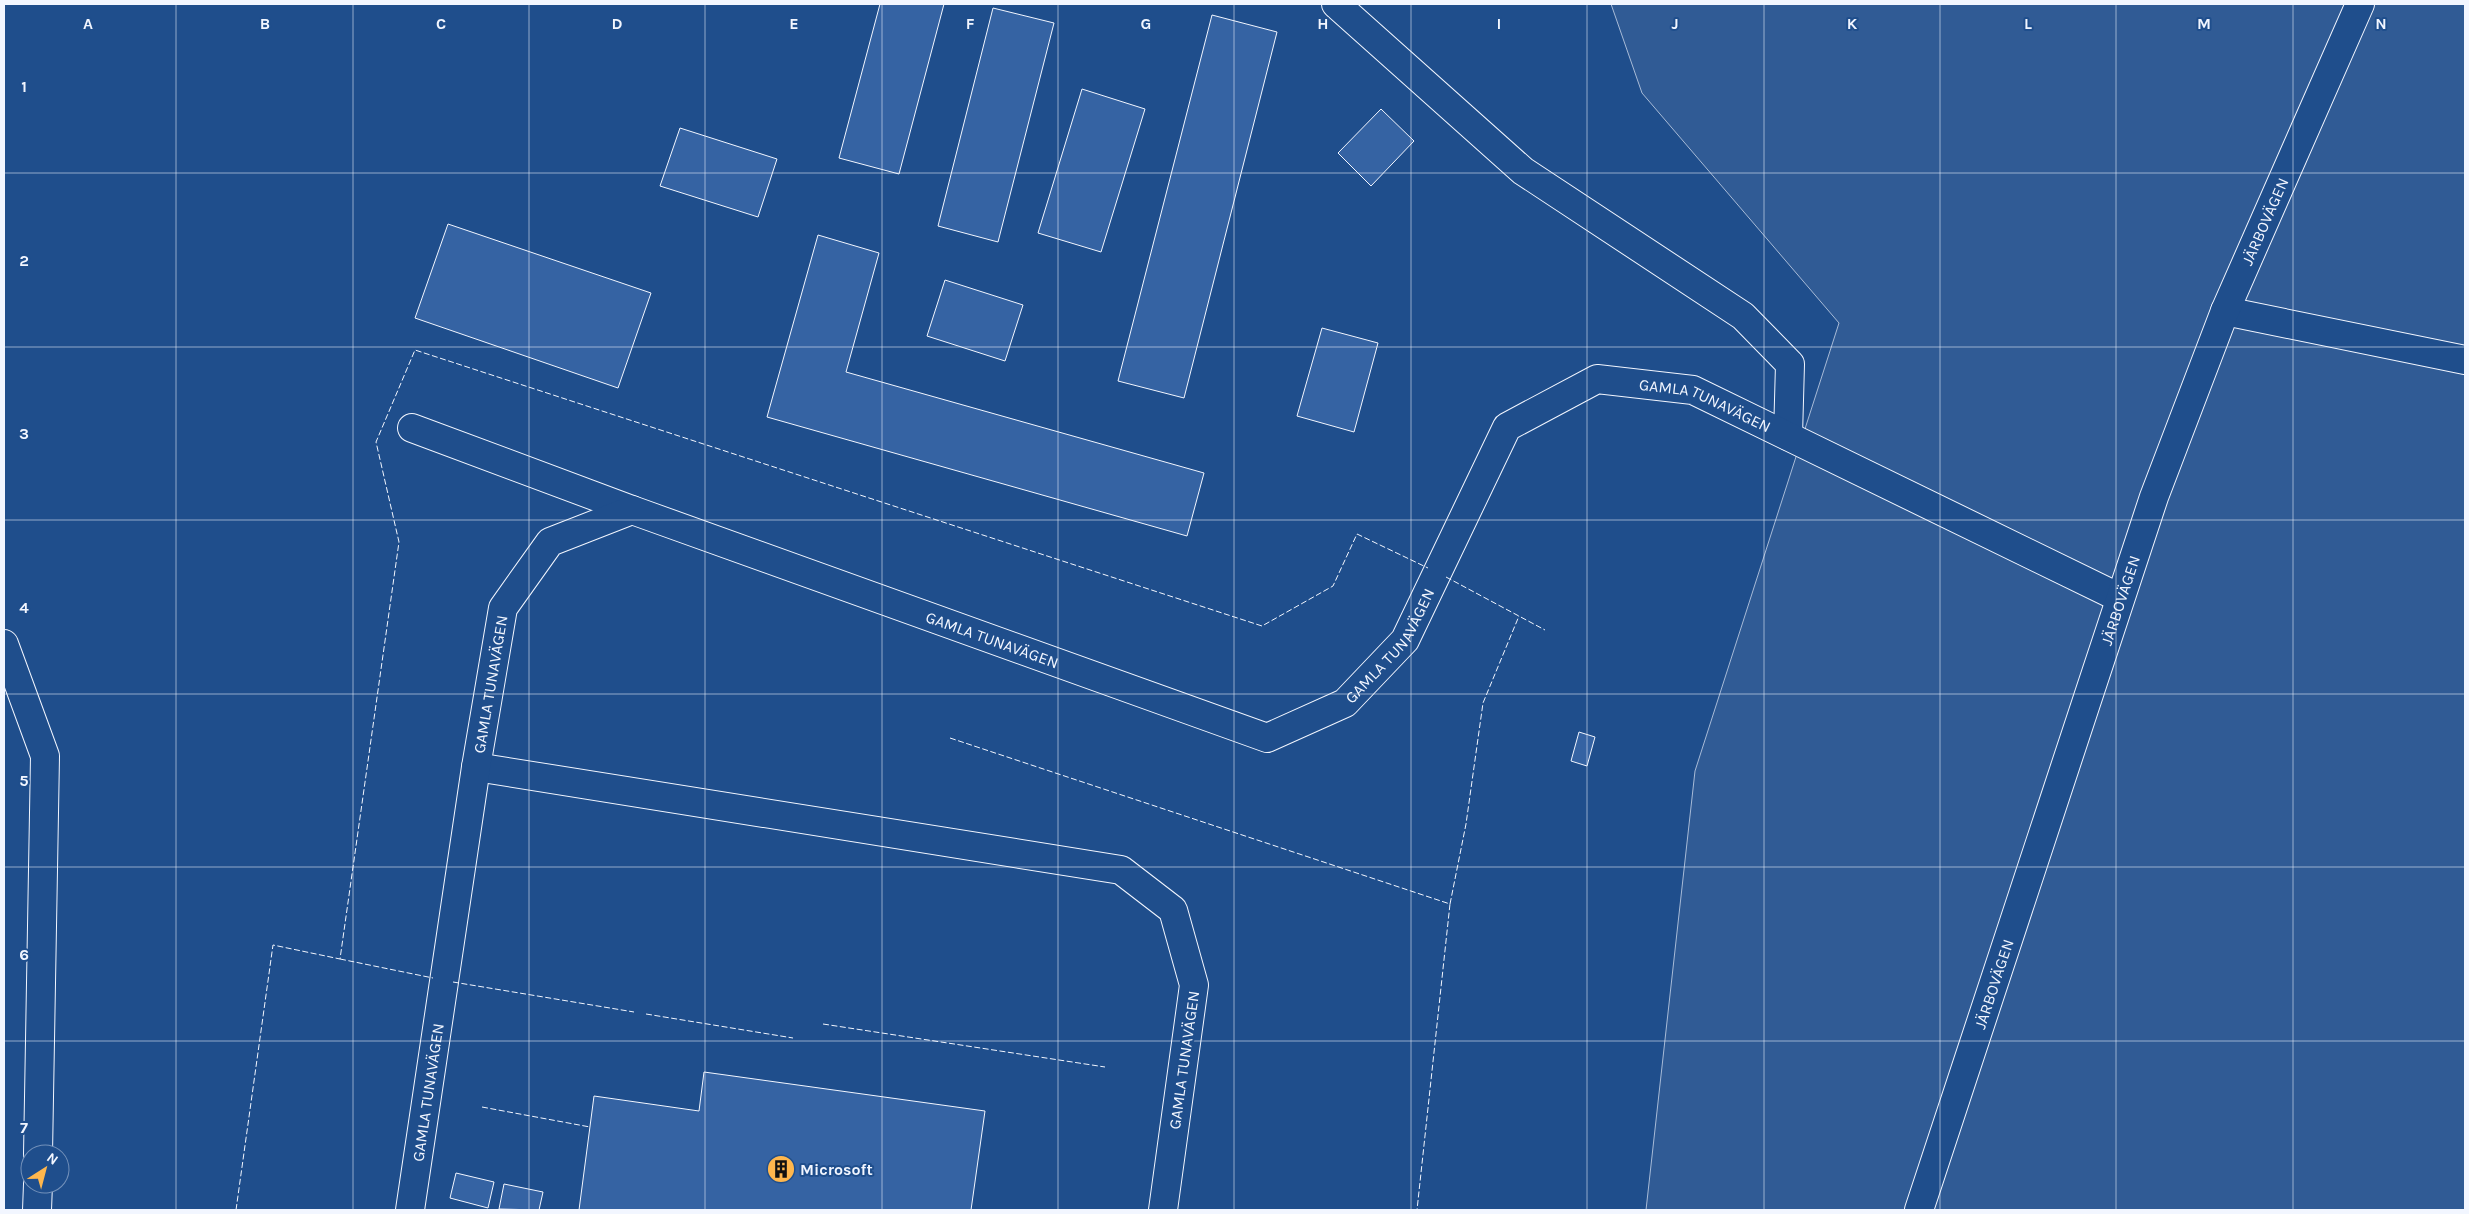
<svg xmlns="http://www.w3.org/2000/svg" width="2469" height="1214" font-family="Karla,sans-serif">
<rect width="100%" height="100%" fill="#1f4e8c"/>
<!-- green -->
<path fill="#305b95" stroke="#a8bbd7" d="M 1611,4 L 2465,4 L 2465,1210 L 1646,1210 L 1695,771 L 1839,323 L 1642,93 Z"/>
<!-- building -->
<path fill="#3563a3" stroke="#f2f6ff" d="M 880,4 L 944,4 L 899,174 L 839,158 Z
M 993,8 L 1054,23 L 998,242 L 938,226 Z
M 1212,15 L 1277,32 L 1184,398 L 1118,381 Z
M 1082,89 L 1145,109 L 1101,252 L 1038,233 Z
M 1381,109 L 1414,141 L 1371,186 L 1338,153 Z
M 680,128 L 777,159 L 758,217 L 660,186 Z
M 448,224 L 651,293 L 618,388 L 415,318 Z
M 818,235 L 879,253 L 846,372 L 1204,473 L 1187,536 L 767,417 Z
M 945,280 L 1023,305 L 1005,361 L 927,336 Z
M 1322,328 L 1378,343 L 1354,432 L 1297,416 Z
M 1579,732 L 1595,737 L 1587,766 L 1571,761 Z
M 704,1072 L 985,1111 L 971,1210 L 579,1210 L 594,1096 L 699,1111 Z
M 456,1173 L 494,1182 L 488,1208 L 450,1198 Z
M 504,1184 L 543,1192 L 539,1210 L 499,1209 Z"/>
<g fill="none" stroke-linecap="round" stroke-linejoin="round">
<defs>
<g id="minor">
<path d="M 1336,4 L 1523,171 L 1743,316 L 1790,364 L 1788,436"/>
<path d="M 2225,311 L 2465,360"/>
<path d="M 412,428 L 632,510"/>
<path d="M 4,644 L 45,756 L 38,1154"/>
<path d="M 476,767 L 1121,870 L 1173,910 L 1194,985 L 1163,1210"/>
<path d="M 37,1210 L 38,1184"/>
<path id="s1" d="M 410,1210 L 476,767 L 503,608 L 550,542 L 632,510 L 1267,738 L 1345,703 L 1405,640 L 1507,427 L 1597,379 L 1693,390 L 2120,598"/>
</g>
<g id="major">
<path id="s2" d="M 1919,1210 L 2154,497 L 2225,311 L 2360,4"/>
</g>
</defs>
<!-- minor casing -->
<use href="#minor" stroke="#f2f6ff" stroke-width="30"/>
<!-- major casing -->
<use href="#major" stroke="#f2f6ff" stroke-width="30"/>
<!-- minor -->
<use href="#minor" stroke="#1f4e8c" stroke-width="28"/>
<!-- major -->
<use href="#major" stroke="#1f4e8c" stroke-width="28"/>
<!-- fence -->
<path stroke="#f2f6ff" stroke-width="1" stroke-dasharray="6 2.5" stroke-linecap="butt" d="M 1446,577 L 1545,630
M 950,738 L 1450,904 L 1417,1210
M 1450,904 L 1466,824 L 1483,703 L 1519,616
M 340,959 L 433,978
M 453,982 L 634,1012
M 646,1014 L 793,1038
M 823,1024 L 1105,1067
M 482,1107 L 590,1127
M 236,1210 L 273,945 L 340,959 L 399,542 L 376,442 L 415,350 L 1262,626 L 1333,586 L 1357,534 L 1428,568"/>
</g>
<!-- grid -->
<path fill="none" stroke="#f2f6ff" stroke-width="1" stroke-opacity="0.55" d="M 176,4 L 176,1210M 353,4 L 353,1210M 529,4 L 529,1210M 705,4 L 705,1210M 882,4 L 882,1210M 1058,4 L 1058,1210M 1234,4 L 1234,1210M 1411,4 L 1411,1210M 1587,4 L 1587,1210M 1764,4 L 1764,1210M 1940,4 L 1940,1210M 2116,4 L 2116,1210M 2293,4 L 2293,1210M 4,173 L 2465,173M 4,347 L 2465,347M 4,520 L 2465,520M 4,694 L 2465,694M 4,867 L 2465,867M 4,1041 L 2465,1041"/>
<!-- icons -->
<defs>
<symbol id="building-disc" viewBox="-11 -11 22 22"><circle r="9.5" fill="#ffb74d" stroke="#1f4e8c"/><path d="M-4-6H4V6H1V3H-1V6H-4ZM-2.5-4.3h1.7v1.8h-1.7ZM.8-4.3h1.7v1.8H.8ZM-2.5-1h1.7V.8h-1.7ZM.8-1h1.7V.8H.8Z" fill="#111"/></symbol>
</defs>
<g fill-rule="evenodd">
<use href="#building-disc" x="765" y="1153" width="32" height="32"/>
</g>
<g text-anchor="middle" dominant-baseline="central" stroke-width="4" stroke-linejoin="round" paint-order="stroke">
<!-- street labels -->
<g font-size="16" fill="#f2f6ff" stroke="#1f4e8c">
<text stroke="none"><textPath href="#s2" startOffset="1048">JÄRBOVÄGEN</textPath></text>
<text stroke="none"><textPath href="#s1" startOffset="2076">GAMLA TUNAVÄGEN</textPath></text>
<text stroke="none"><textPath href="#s2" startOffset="642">JÄRBOVÄGEN</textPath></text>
<text stroke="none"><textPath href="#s1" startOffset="1161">GAMLA TUNAVÄGEN</textPath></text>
<text stroke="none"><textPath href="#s1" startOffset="1612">GAMLA TUNAVÄGEN</textPath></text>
<text stroke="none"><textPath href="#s1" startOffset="532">GAMLA TUNAVÄGEN</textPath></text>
<text stroke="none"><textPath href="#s2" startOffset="238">JÄRBOVÄGEN</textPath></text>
<text transform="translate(1184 1060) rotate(-82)">GAMLA TUNAVÄGEN</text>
<text stroke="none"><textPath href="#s1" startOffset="119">GAMLA TUNAVÄGEN</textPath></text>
</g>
<!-- poi labels -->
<g font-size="16" font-weight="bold" fill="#f2f6ff" stroke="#1f4e8c" text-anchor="start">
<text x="800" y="1169">Microsoft</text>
</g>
</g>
<g font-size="16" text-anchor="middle" font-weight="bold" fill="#f2f6ff" stroke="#1f4e8c" stroke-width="4" stroke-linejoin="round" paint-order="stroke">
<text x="88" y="29">A</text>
<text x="265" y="29">B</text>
<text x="441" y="29">C</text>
<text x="617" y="29">D</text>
<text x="794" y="29">E</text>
<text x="970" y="29">F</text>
<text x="1146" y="29">G</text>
<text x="1323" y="29">H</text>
<text x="1499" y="29">I</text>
<text x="1675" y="29">J</text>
<text x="1852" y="29">K</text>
<text x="2028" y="29">L</text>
<text x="2204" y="29">M</text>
<text x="2381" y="29">N</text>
<text x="24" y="92">1</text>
<text x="24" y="266">2</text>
<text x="24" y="439">3</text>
<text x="24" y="613">4</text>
<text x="24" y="786">5</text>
<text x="24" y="960">6</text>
<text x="24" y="1133">7</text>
</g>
<!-- border -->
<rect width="2469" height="1214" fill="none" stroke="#f2f6ff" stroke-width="10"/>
<!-- north arrow -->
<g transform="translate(45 1169) rotate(36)"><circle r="24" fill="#1f4e8c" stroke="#7391ba"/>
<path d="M0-4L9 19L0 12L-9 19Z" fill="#ffb74d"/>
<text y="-8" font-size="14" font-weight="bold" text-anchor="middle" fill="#f2f6ff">N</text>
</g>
</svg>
